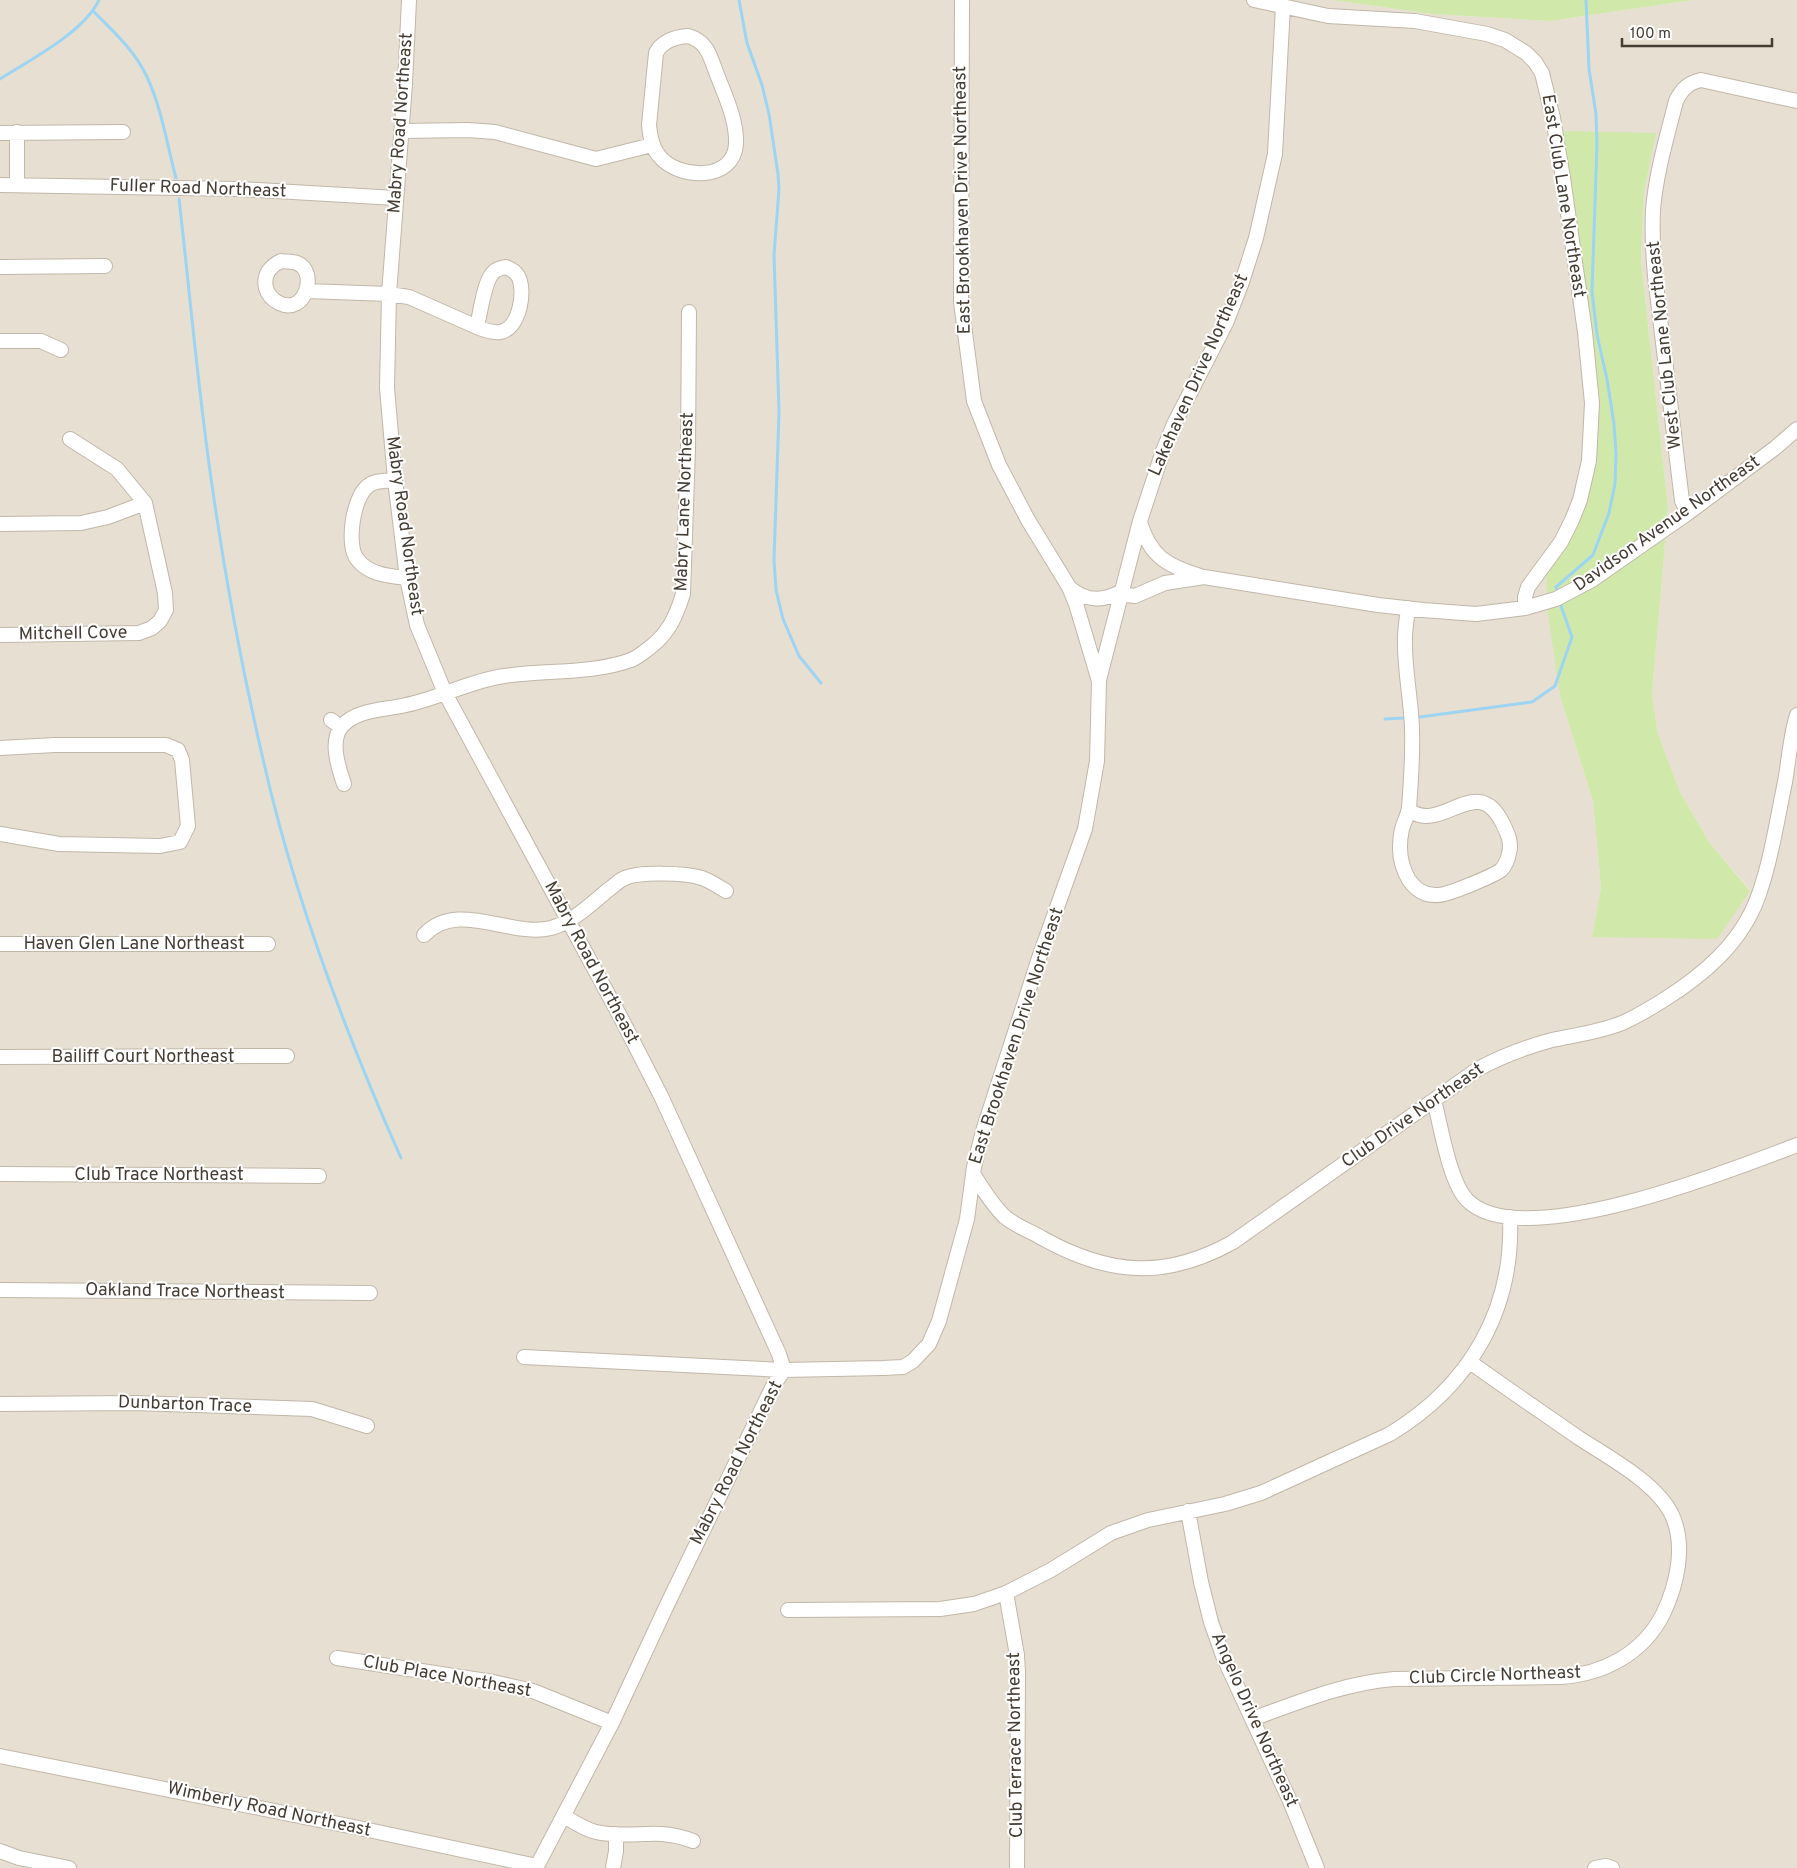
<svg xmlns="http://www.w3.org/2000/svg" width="1797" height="1868" font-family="Overpass,sans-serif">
<rect width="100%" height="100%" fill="#f3ede4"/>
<!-- residential -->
<path fill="#e7dfd1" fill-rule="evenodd" d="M 0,0 L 1332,0 L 1432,14 L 1550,21 L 1693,0 L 1797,0 L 1797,1868 L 0,1868 ZM 1656,133 L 1644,191 L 1641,260 L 1668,508 L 1652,695 L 1658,734 L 1680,792 L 1709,842 L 1750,890 L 1592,937 L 1601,888 L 1593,801 L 1560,696 L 1546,575 L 1593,479 L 1599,401 Z"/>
<!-- green -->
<path fill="#d0e9aa" d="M 1332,0 L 1693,0 L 1550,21 L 1432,14 Z
M 1562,131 L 1656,133 L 1644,191 L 1641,260 L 1668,508 L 1652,695 L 1658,734 L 1680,792 L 1709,842 L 1750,891 L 1717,939 L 1592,937 L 1601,888 L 1593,801 L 1560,696 L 1548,614 L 1546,575 L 1593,479 L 1599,401 Z"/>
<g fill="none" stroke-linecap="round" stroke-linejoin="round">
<!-- stream -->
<path stroke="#9cd4f3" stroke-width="3" d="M 739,0 L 747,43 L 762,85 L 769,114 L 778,174 L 779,189 L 774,255 L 779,412 L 774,560 L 776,590 L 783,619 L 799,656 L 821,683
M 94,12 C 114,32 135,51 147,77 C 162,109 167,145 176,178
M 0,79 C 30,60 84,32 99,0
M 179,199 C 190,294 198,390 212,485 C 225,577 242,669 263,759 C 294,897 344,1030 401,1158
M 1557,590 L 1556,587 L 1593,555 L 1609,513 L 1615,484 L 1616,454 L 1614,424 L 1607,379 L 1597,335 L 1592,291 L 1597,144 L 1596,114 L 1589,69 L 1586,0
M 1420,717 L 1532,702 L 1555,686 L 1572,637 L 1561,606
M 1385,719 L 1404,718"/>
<defs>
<path id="minor" d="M 409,0 L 405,84 L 389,294 L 387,388 L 395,480 L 407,578 L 417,625 L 445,693 L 621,1018 L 661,1096 L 779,1354 L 784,1370
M 1254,0 L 1328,16 L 1415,21 L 1487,34 L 1505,40 L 1526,53 L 1535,62 L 1542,73 L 1553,118 L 1563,178 L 1585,332 L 1592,403 L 1589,461 L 1580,500 L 1572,520 L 1561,542 L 1528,587 L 1525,597 L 1525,608
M 688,36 C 709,42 710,58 718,77 C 726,98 737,121 736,144 C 734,181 680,180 660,157 C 652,148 650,137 649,125 L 656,53 C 662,41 675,37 688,36 Z
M 401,131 L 468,130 L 495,132 L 596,159 L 652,145
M 17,132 L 17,185
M 0,133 L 123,132
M 0,185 L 239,189 L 396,198
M 281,261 C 286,262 292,261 297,263 C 318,271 306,316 279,303 C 273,300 268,295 266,288 C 263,275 270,266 281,261 Z
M 0,267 L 105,266
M 506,267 C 511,269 515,271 518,276 C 526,290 520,329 500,332 C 492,333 484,330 477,327 C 480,314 484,283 492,274 C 495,269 501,268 506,267 Z
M 307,291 L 389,294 L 409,297 L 477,327
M 0,341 L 41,341 L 61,350
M 395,480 C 386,481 375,480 368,486 C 353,497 346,545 357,559 C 369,575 389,576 407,578
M 1688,513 L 1682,501 L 1655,276 C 1653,254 1652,232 1653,210 C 1656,173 1667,137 1676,101 C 1682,89 1688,83 1701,80 L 1797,101
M 1140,522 C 1150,557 1168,566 1200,576
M 0,524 L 81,523 L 108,517 L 145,503
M 1069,587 C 1084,601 1103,602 1122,591
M 1122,591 L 1127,595 L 1135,596 L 1165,583 L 1204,577 L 1378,605 L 1423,610 L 1476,614 L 1525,608 L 1556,599 L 1592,580 L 1688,513 L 1775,448 L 1797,429
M 1408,608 C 1407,618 1405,628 1405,638 C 1404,668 1411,698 1412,728 C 1413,754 1411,782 1409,808 C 1408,815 1404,822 1402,829 C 1398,847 1400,865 1409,880 C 1416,890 1426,896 1438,895 C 1448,895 1493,876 1501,870 C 1505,866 1508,859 1509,853 C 1512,843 1508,834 1503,824 C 1477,770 1442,835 1409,810
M 0,635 L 139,633 L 152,628 L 160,621 L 166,610 L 165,593 L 145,503 L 117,469 L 70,439
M 1099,680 L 1140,521 L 1163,451 L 1174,424 L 1226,323 L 1242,282 L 1256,238 L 1275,154 L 1283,6
M 331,720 L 341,727
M 0,748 L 55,745 L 166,745 L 178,750 L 182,760 L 188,826 L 180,842 L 160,846 L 59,844 L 0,834
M 344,784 C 339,769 329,741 342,726 C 357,709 385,710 406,705 C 439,698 470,681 504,676 C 544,670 593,674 631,660 C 636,658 640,655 644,652 C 667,636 675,620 683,594 L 688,449 L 689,312
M 424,935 C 457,899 511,938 551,928 C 573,922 591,904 608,890 C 613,887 618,881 623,879 C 638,871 686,873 702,878 C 710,881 718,886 726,891
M 0,944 L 268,944
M 0,1057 L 287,1056
M 1434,1100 C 1441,1126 1449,1181 1467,1200 C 1521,1255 1734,1169 1797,1145
M 0,1174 L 319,1176
M 973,1174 C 983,1189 992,1205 1005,1217 C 1016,1226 1030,1231 1042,1238 C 1108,1275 1165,1280 1233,1242 L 1478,1069 C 1502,1056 1526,1047 1552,1040 C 1576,1035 1600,1032 1622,1023 C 1636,1017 1649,1009 1662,1001 C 1702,976 1741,944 1758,897 C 1771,861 1777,820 1785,782 C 1789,760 1790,737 1797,715
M 0,1290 L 370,1293
M 524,1357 L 784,1370 L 883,1368 L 903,1367 L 913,1361 L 929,1344 L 939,1321 L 967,1219 L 974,1167 L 983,1131 L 1040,955 L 1085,829 L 1097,761 L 1099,681 L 1076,604 L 1069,587 L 1028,520 L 999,465 L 974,401 L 961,302 L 962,0
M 0,1404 L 135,1403 L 312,1409 L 367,1426
M 1188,1511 L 1201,1582 L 1211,1622 L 1223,1656 L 1290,1801 L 1317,1868
M 1006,1593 L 1017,1655 L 1018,1672 L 1017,1868
M 788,1610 L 940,1609 L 974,1604 L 1006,1593 L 1051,1570 L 1111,1533 L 1148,1520 L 1225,1504 L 1261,1493 L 1390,1434 C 1469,1386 1514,1311 1510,1217
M 337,1658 L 493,1682 L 533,1691 L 612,1723
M 1252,1719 C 1299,1702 1344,1683 1394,1679 L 1561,1677 C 1603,1674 1643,1654 1663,1614 C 1677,1585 1686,1546 1672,1515 C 1657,1483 1608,1457 1579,1438 C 1543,1413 1506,1388 1470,1362
M 0,1756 L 359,1828 L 537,1866
M 564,1816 C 574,1822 584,1829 596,1832 C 618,1837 640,1833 662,1834 C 673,1835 683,1837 693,1841
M 0,1851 L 19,1858 L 69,1868
M 536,1868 L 612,1723 L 667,1605 L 773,1386 L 784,1370
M 613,1868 L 616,1851 L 616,1834
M 1595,1868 L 1606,1866 L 1612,1868"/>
</defs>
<!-- minor casing -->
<use href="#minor" stroke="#c1b7a9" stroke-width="16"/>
<!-- minor -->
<use href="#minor" stroke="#fff" stroke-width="14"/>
</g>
<g text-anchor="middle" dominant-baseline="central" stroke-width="4" stroke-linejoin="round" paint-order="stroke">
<!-- street labels -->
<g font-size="18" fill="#453d33" stroke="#fff">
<text transform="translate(401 123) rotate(-86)">Mabry Road Northeast</text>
<text transform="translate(198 189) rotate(2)">Fuller Road Northeast</text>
<text transform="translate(1563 196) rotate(81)">East Club Lane Northeast</text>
<text transform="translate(963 200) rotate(-91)">East Brookhaven Drive Northeast</text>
<text transform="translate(1665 345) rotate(-96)">West Club Lane Northeast</text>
<text transform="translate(1199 375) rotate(-66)">Lakehaven Drive Northeast</text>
<text transform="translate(685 502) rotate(-88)">Mabry Lane Northeast</text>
<text transform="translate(1667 524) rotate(-35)">Davidson Avenue Northeast</text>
<text transform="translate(404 526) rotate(82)">Mabry Road Northeast</text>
<text transform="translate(73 634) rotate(-1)">Mitchell Cove</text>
<text x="134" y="944">Haven Glen Lane Northeast</text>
<text transform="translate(591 963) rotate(62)">Mabry Road Northeast</text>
<text transform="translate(1017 1036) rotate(-72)">East Brookhaven Drive Northeast</text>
<text x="143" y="1057">Bailiff Court Northeast</text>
<text transform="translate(1413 1116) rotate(-35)">Club Drive Northeast</text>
<text x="159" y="1175">Club Trace Northeast</text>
<text transform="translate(185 1292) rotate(1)">Oakland Trace Northeast</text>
<text transform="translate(185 1405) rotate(2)">Dunbarton Trace</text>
<text transform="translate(737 1463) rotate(-63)">Mabry Road Northeast</text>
<text transform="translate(1495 1676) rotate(-2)">Club Circle Northeast</text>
<text transform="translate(447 1677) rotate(10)">Club Place Northeast</text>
<text transform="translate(1254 1720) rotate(66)">Angelo Drive Northeast</text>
<text transform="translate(1016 1745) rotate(-91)">Club Terrace Northeast</text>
<text transform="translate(269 1810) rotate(12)">Wimberly Road Northeast</text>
</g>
</g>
<!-- scale -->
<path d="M1622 38v8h150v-8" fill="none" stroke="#453d33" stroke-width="2.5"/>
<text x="1630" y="38" font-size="15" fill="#453d33" stroke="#ffffff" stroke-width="4" paint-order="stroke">100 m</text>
</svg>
